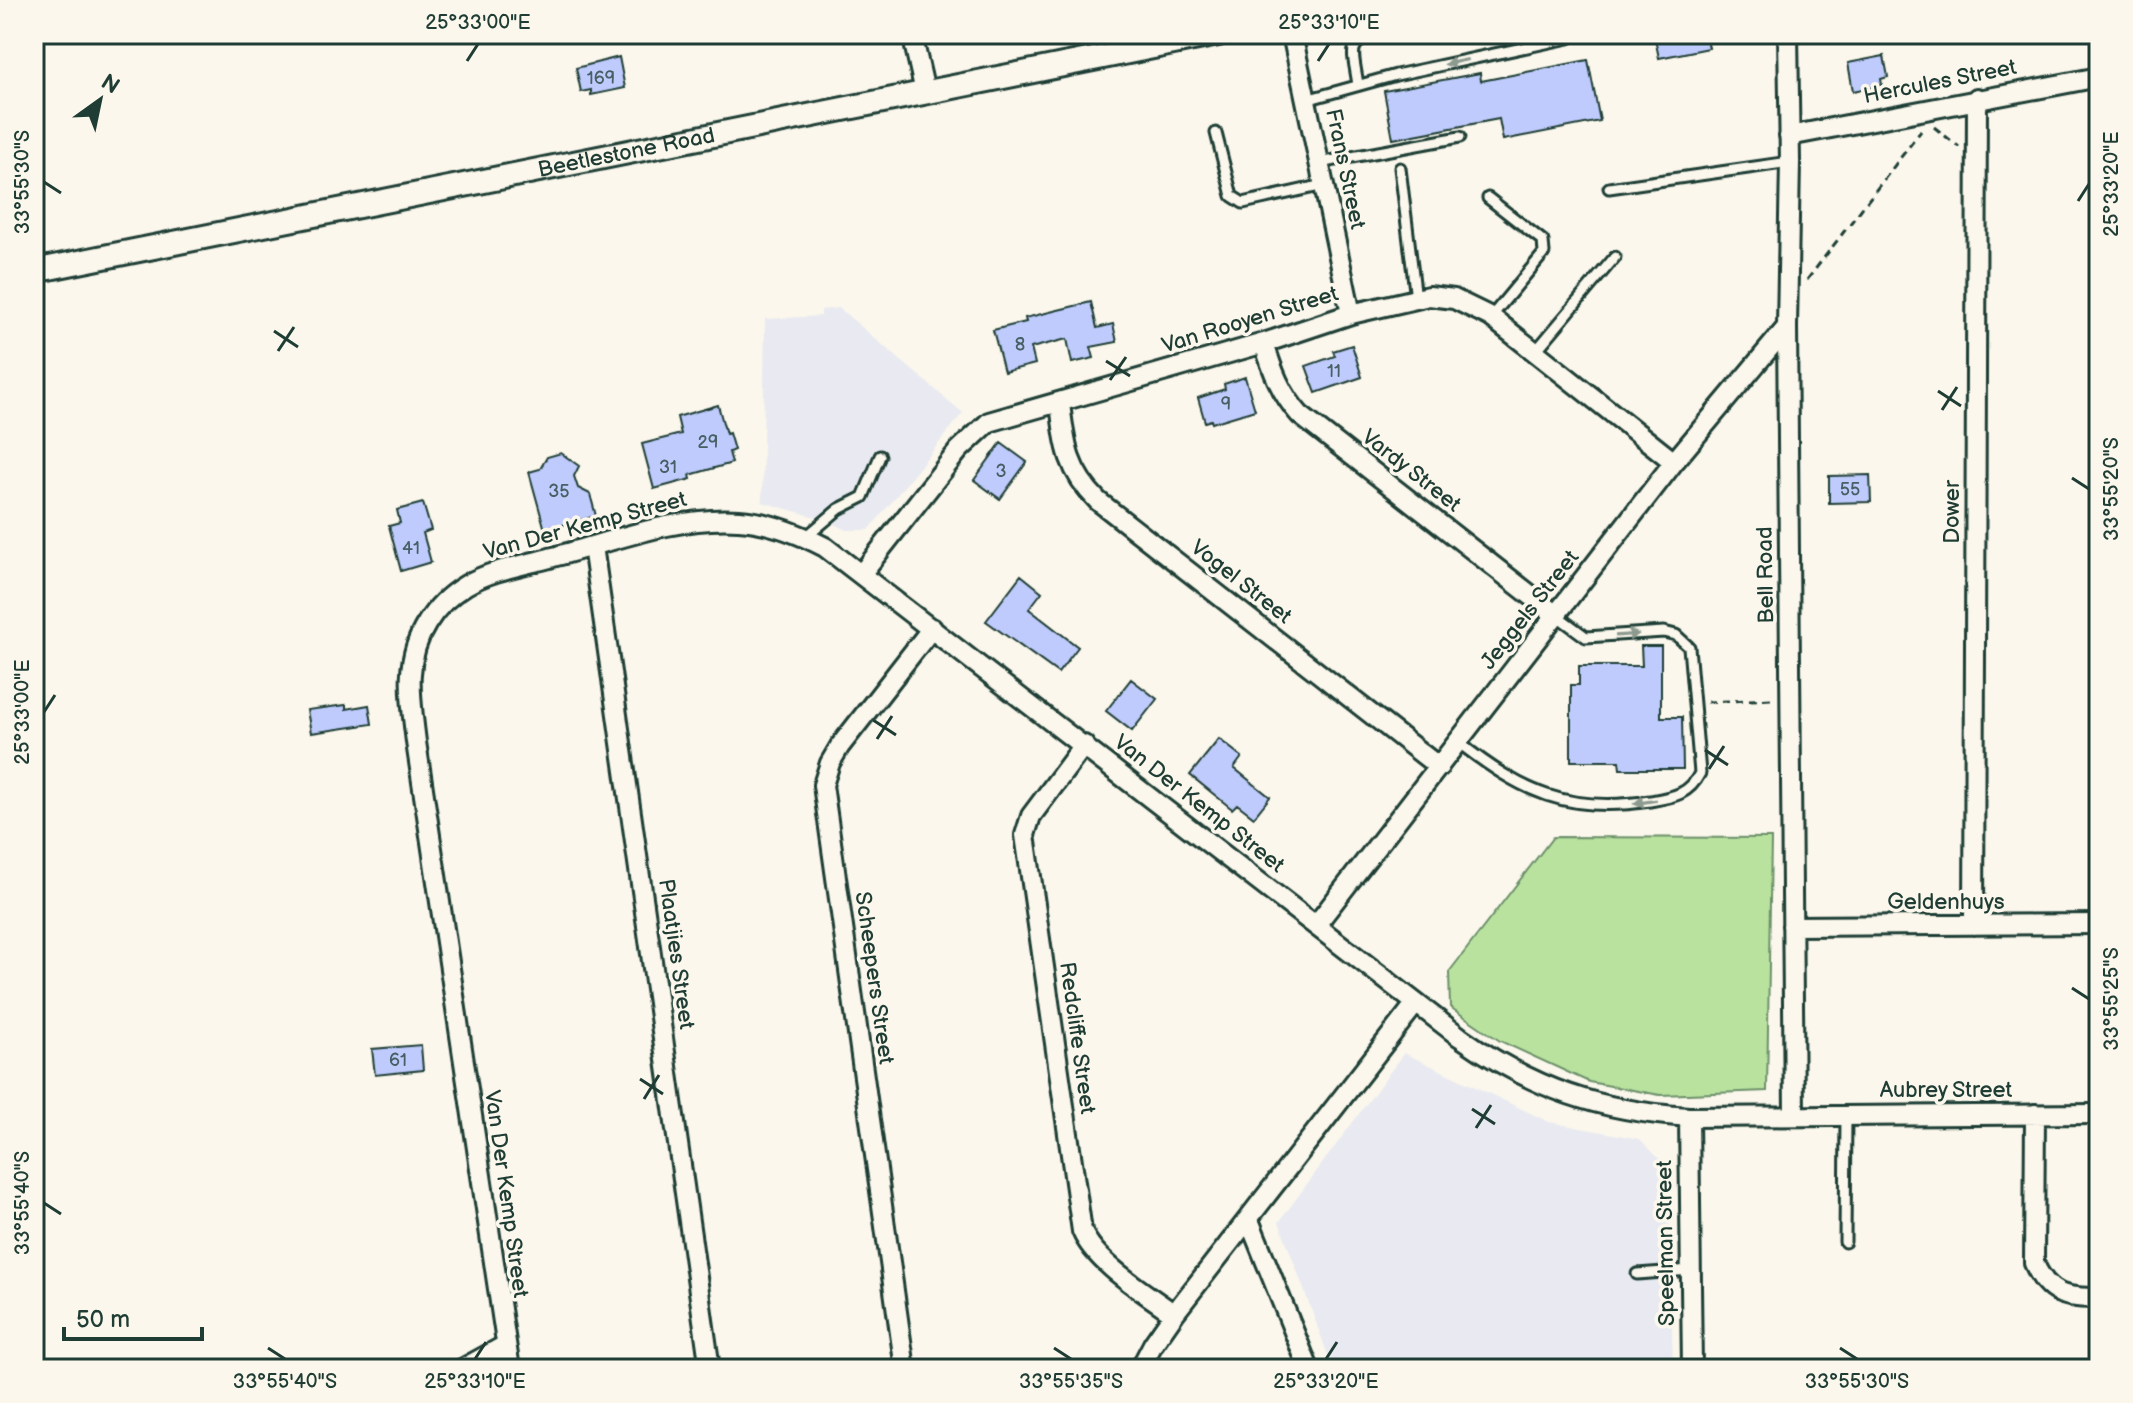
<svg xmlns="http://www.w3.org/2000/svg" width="2133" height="1403" font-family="'Balsamiq Sans',sans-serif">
<rect width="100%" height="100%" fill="#fbf7ec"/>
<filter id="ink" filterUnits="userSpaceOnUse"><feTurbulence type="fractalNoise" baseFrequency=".0125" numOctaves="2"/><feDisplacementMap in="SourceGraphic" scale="16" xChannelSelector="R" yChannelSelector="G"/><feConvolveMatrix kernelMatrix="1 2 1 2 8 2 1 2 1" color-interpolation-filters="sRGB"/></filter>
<g filter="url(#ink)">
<!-- built -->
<path fill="#e9eaf1" d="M 839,308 L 963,413 L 869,530 L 847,530 L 826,520 L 762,502 L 765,319 L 821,316 L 821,310 Z
M 1404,1053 L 1549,1122 L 1640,1139 L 1668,1168 L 1673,1369 L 1333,1369 L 1279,1222 Z"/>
<!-- green -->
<path fill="#b9e29f" stroke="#6c906a" stroke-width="2" d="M 1553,837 L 1771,838 L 1767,1091 L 1660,1095 L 1589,1082 L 1500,1041 L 1450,1007 L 1449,972 Z"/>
<!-- building -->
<path fill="#bfcbfc" stroke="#1f3d34" stroke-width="2" d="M 1654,34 L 1706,34 L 1709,48 L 1659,58 Z
M 1884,56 L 1888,77 L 1881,79 L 1882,85 L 1853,91 L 1848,63 Z
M 619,57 L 625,88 L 591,95 L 591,90 L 581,92 L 576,68 Z
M 1588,60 L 1600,121 L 1503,140 L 1499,119 L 1393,139 L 1384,91 L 1480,73 L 1481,81 Z
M 1091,302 L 1097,328 L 1113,324 L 1117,342 L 1091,347 L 1094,358 L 1072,363 L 1067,339 L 1031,348 L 1035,364 L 1004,372 L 993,330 L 1026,322 L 1025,318 Z
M 1352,345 L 1362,377 L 1316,393 L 1306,366 L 1335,356 L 1333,351 Z
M 1245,377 L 1255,410 L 1212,423 L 1211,420 L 1205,422 L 1198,398 L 1225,389 L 1224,384 Z
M 718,405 L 726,434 L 729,433 L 734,450 L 729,452 L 732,463 L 690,475 L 691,479 L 654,489 L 642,444 L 681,434 L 677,417 Z
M 1001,443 L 1027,462 L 1000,499 L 974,480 Z
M 561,453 L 579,466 L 574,476 L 578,488 L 590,494 L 596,516 L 545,530 L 529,472 L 540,469 L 547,457 Z
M 1870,475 L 1871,502 L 1829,503 L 1829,476 Z
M 423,503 L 431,530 L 423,533 L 431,562 L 401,571 L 389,526 L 400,523 L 397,510 Z
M 1021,575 L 1042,592 L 1029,609 L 1078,647 L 1058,673 L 986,621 Z
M 1641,646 L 1661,646 L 1661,717 L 1682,717 L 1683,769 L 1620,769 L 1619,761 L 1571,761 L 1571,685 L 1579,685 L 1579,666 L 1642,666 Z
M 1131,679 L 1157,699 L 1132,731 L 1106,711 Z
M 346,705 L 346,709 L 369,705 L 372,724 L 311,733 L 307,710 Z
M 1219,739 L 1242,757 L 1234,768 L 1270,797 L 1254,817 L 1237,804 L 1232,809 L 1190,775 Z
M 421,1045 L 423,1070 L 375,1075 L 372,1049 Z"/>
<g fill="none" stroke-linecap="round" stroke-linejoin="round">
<defs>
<path id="service" d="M 1530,34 L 1532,46
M 1358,85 C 1353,49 1344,42 1384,34
M 1306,100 L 1396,75 L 1569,38
M 1216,133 L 1232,196 L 1243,203 L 1324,185
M 1319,163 L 1460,137
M 1400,168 L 1416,299
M 1609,188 L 1790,162
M 1488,198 L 1543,241 L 1544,253 L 1491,317
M 1535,352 L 1615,257
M 806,537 L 839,509 L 863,497 L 880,456
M 1458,742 C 1522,792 1567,814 1650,801 C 1673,797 1689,795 1700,773 L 1689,647 L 1676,635 L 1664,632 L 1586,637 L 1556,615
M 1845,1242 L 1846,1115
M 1637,1274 L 1691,1270"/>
<path id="minor" d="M 912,34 L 925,92
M 1292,34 L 1351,314
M 1788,34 L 1790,162 L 1787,327 L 1794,1115
M 1789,136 L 2099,77
M 1264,343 C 1272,370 1281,394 1300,415 L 1556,615
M 1060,403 C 1065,445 1067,470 1098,501 L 1439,767
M 593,546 L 710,1369
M 862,573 L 959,450 L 989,422 L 1264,343 L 1351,314 L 1429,296 L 1454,299 L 1491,317 L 1674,462
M 1084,745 L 1031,816 L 1025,835 L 1082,1231 C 1096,1264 1146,1293 1174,1314
M 1316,925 L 1674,462 L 1787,327
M 1974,925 L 1977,98
M 1792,926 L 2099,924
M 2035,1114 L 2034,1263 C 2048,1296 2066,1298 2099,1298
M 1689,1117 L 1692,1369
M 1249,1220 L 1309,1369
M 462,1369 L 504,1346
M 510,1369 L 416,742 C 411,700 403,661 427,623 C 436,608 451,594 466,585 C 491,570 525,565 553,557 C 611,542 679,515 739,520 C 770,522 798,533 825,547 L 1460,1037 C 1534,1089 1599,1111 1689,1117 L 2099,1114
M 905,1369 L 823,785 L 830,763 L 840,746 L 932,628
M 1140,1369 L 1153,1344 L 1174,1314 L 1416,1003"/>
<g id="tertiary">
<path id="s1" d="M 34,271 L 1218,34"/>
</g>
</defs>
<!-- service casing -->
<use href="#service" stroke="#1f3d34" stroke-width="15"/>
<!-- minor casing -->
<use href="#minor" stroke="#1f3d34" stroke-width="24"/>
<!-- tertiary casing -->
<use href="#tertiary" stroke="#1f3d34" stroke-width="28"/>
<!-- path -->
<path stroke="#1f3d34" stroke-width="3" stroke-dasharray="8 6" stroke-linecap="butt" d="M 1934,127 L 1959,147
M 1807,280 L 1921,131
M 1707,702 L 1771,699"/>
<!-- service -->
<use href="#service" stroke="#fbf7ec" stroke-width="9"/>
<!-- minor -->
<use href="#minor" stroke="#fbf7ec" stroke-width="18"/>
<!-- tertiary -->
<use href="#tertiary" stroke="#fbf7ec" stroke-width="22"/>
</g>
<!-- one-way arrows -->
<defs><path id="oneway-solid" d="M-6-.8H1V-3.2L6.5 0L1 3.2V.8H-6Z" transform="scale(2)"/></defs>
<g fill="#8d9a90">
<use href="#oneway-solid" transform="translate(1456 62) rotate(168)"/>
<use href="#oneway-solid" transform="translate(1627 635) rotate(-4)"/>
<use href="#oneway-solid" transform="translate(1645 802) rotate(171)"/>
</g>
</g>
<!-- ticks -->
<path fill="none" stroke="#1f3d34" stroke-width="3" d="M 467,61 L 478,44M 1318,61 L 1329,44M 44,182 L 61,193M 2078,201 L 2089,184M 274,331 L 298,347M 278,351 L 294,327M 1106,361 L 1130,376M 1110,380 L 1126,357M 1938,391 L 1961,406M 1942,410 L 1957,387M 2072,478 L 2089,489M 44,712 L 55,695M 873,720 L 896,735M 877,739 L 892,716M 1705,750 L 1728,765M 1709,769 L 1724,746M 2072,988 L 2089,999M 640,1079 L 663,1094M 644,1099 L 659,1075M 1472,1109 L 1495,1124M 1476,1128 L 1491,1105M 44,1203 L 61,1214M 268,1348 L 285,1359M 1054,1348 L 1071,1359M 1840,1348 L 1857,1359M 475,1359 L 486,1342M 1326,1359 L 1337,1342"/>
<g text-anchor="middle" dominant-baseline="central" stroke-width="7" stroke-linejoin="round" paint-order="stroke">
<!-- number labels -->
<g font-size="18" fill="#476066">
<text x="601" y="78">169</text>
<text x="1020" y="344">8</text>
<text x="1334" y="371">11</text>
<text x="1226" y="404">9</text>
<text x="708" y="442">29</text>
<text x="668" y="467">31</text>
<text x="1001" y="471">3</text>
<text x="1850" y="489">55</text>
<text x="559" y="491">35</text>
<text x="411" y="548">41</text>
<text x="398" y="1060">61</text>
</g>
<!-- street labels -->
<g font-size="22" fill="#1f3d34" stroke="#fbf7ec">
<text transform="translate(1940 82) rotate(-11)">Hercules Street</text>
<text stroke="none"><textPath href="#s1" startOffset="604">Beetlestone Road</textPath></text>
<text transform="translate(1345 169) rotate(78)">Frans Street</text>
<text transform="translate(1250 320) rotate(-17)">Van Rooyen Street</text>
<text transform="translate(1411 471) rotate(38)">Vardy Street</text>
<text transform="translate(1952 512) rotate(-90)">Dower</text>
<text transform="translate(585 526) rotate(-15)">Van Der Kemp Street</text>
<text transform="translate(1766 575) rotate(-91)">Bell Road</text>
<text transform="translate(1241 582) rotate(38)">Vogel Street</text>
<text transform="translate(1530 610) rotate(-52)">Jeggels Street</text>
<text transform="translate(1199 804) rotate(38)">Van Der Kemp Street</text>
<text x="1946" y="902">Geldenhuys</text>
<text transform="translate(676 954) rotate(82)">Plaatjies Street</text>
<text transform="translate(874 978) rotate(82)">Scheepers Street</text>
<text transform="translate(1077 1038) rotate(82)">Redcliffe Street</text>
<text x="1946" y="1090">Aubrey Street</text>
<text transform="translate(506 1194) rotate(82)">Van Der Kemp Street</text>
<text transform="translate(1666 1243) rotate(-91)">Speelman Street</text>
</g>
</g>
<!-- margin -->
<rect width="2133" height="1403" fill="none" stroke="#fbf7ec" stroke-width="88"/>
<!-- north arrow -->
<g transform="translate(100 100) rotate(33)" stroke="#fbf7ec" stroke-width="6" paint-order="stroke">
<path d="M0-6L14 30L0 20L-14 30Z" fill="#1f3d34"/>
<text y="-12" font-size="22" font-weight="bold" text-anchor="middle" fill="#1f3d34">N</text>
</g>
<!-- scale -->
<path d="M64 1327v12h138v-12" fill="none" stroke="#1f3d34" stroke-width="4"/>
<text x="76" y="1327" font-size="24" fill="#1f3d34" stroke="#fbf7ec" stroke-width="6" paint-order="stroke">50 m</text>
<rect x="44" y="44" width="2045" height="1315" fill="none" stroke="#1f3d34" stroke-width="3"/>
<g font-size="20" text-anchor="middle" fill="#1f3d34">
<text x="478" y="29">25°33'00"E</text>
<text x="1329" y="29">25°33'10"E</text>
<text transform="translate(22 182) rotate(-90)" y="7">33°55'30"S</text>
<text transform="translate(2111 184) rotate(-90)" y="7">25°33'20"E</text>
<text transform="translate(2111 489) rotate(-90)" y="7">33°55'20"S</text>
<text transform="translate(22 712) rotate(-90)" y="7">25°33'00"E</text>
<text transform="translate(2111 999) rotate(-90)" y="7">33°55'25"S</text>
<text transform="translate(22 1203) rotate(-90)" y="7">33°55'40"S</text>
<text x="285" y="1388">33°55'40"S</text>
<text x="475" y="1388">25°33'10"E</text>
<text x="1071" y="1388">33°55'35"S</text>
<text x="1326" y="1388">25°33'20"E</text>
<text x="1857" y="1388">33°55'30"S</text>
</g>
</svg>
